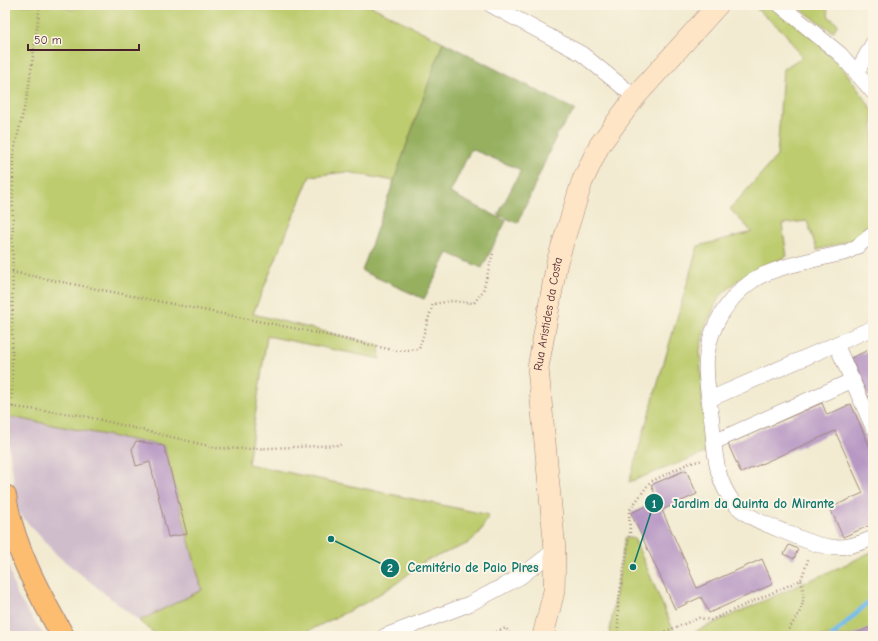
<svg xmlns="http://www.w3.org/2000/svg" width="878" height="641" font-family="'Comic Neue',sans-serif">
<rect width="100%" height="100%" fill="#fcf5e5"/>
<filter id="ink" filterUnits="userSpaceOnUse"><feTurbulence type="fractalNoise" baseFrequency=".025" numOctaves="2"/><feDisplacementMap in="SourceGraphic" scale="8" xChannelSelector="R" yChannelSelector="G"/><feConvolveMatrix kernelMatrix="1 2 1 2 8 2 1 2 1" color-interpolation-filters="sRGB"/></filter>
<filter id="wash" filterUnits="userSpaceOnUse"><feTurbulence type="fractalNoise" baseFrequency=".012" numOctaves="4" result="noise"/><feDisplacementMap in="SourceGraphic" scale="16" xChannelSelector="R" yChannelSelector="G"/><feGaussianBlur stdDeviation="0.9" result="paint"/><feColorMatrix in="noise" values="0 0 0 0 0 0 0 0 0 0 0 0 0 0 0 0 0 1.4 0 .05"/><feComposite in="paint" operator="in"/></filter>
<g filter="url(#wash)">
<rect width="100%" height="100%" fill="#f2ebd1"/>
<!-- industrial -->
<path fill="#d0bdcc" d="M 5,416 L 164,446 L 202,591 L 139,621 L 58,556 L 18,512 Z
M 5,553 L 16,594 L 44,636 L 5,636 Z"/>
<!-- green -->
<path fill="#bdcc6e" stroke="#84764c" d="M 5,5 L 58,5 L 73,10 L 78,5 L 369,5 L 443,42 L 394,181 L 347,172 L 310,176 L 253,314 L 379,345 L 380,359 L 267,336 L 248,464 L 489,515 L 479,534 L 467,544 L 425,561 L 397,583 L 365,603 L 298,636 L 158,636 L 139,621 L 202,590 L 164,446 L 5,416 Z
M 752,5 L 774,5 L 816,41 L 846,72 L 873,111 L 873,222 L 853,240 L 817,250 L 807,221 L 782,224 L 787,256 L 737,281 L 719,297 L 705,327 L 700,350 L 705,453 L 629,482 L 698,246 L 752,232 L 730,209 L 777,156 L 783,69 L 802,57 L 784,32 Z
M 795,5 L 824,5 L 827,8 L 829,17 L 838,24 L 833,32 Z
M 625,538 L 634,538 L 675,634 L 684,636 L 609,636 Z
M 873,551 L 873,628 L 854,636 L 685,636 L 851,562 Z"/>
<!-- forest -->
<path fill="#96b061" stroke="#706846" d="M 443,42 L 575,110 L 557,134 L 518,223 L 498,215 L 521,170 L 471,149 L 450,193 L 506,221 L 482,268 L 448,253 L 424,299 L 362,271 Z"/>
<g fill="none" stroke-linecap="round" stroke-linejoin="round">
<!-- stream -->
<path stroke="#75bded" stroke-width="4.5" d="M 832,636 L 873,598"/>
</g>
<g id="blocks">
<!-- building -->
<path fill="#b798c4" d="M 873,348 L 873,395 L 868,397 L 851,358 Z
M 822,403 L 827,415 L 851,404 L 873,454 L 873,509 L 870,510 L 873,517 L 873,524 L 843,537 L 830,508 L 863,493 L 835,431 L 741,473 L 728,444 Z
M 136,441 L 164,446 L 187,534 L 168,537 L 150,462 L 136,466 L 132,449 Z
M 686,470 L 697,494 L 662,510 L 697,588 L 762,559 L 773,584 L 709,613 L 701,597 L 675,609 L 631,513 L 658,501 L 651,485 Z
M 789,545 L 798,549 L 794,559 L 784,554 Z
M 873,626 L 873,636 L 850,636 Z"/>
</g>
</g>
<g filter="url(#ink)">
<use href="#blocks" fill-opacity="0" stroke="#9e857e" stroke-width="1"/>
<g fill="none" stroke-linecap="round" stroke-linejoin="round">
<defs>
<path id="street" d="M 491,5 L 582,54 L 635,97
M 780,5 L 840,54 L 873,92
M 857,72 L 873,43
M 873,234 L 858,246 L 847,252 C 820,259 774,266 752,281 C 728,298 711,325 707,354 C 704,376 710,401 712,423 C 715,452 715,480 734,503 C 748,519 771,526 790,534 C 822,548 839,553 873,538
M 836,344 L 873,427
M 710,399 L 873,328
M 714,442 L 853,380
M 385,636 L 469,604 L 520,577 L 555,550"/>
<g id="secondary">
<path id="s1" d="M 543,636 L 554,591 L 555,550 L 538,368 L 557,262 L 582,182 L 599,146 L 635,97 L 718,5"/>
</g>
<path id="primary" d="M 5,496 C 13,546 38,592 63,636"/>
</defs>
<!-- street casing -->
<use href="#street" stroke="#9e857e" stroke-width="16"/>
<!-- secondary casing -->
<use href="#secondary" stroke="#9e857e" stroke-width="22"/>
<!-- primary casing -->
<use href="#primary" stroke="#9e857e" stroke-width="24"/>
<!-- path -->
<path stroke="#9e857e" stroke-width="2.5" stroke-dasharray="1 3" stroke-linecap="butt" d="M 12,272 L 313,332 L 397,351 L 419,349 L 433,304 L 452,301 L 474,303 L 483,291 L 493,253
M 5,406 L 80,415 L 217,448 L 247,449 L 341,445
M 12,407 L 13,155 L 28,92 L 40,5
M 485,636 L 506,628 L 511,636
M 618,636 L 618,604 L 630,532 L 629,511 L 650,482 L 687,464 L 703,460
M 654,636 L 699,618 L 711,620 L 801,580 L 809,557
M 784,636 C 798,614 808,608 801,580"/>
<!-- street -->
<use href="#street" stroke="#fff" stroke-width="15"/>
<!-- secondary -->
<use href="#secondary" stroke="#fee5c5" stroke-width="21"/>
<!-- primary -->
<use href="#primary" stroke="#fcbd6f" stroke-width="22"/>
</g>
</g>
<g text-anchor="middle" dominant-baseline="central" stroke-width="4" stroke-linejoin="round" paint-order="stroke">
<!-- street labels -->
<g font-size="12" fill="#4a1f2b" stroke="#fcf5e5">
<text stroke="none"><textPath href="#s1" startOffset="325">Rua Aristides da Costa</textPath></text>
</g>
</g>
<!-- callouts -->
<path fill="none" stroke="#0f766e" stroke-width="1.5" d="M633 567L654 503M331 539L390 568"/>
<g fill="#0f766e" stroke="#fcf5e5" stroke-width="1.5">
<circle cx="633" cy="567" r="4"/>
<circle cx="331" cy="539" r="4"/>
<circle cx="654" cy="503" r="10"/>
<circle cx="390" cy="568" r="10"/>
</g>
<g font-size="12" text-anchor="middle" font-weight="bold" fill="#fff">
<text x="654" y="508">1</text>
<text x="390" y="572">2</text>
</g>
<g font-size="13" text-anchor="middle" font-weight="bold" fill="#0f766e" stroke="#fcf5e5" stroke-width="4" stroke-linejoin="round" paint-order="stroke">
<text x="753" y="508">Jardim da Quinta do Mirante</text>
<text x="473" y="572">Cemitério de Paio Pires</text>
</g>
<!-- margin -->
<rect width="878" height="641" fill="none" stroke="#fcf5e5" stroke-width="20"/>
<!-- scale -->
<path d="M28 44v6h111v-6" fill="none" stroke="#4a1f2b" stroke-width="2"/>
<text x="34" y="44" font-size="12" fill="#4a1f2b" stroke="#fcf5e5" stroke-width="3" paint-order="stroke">50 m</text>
</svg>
